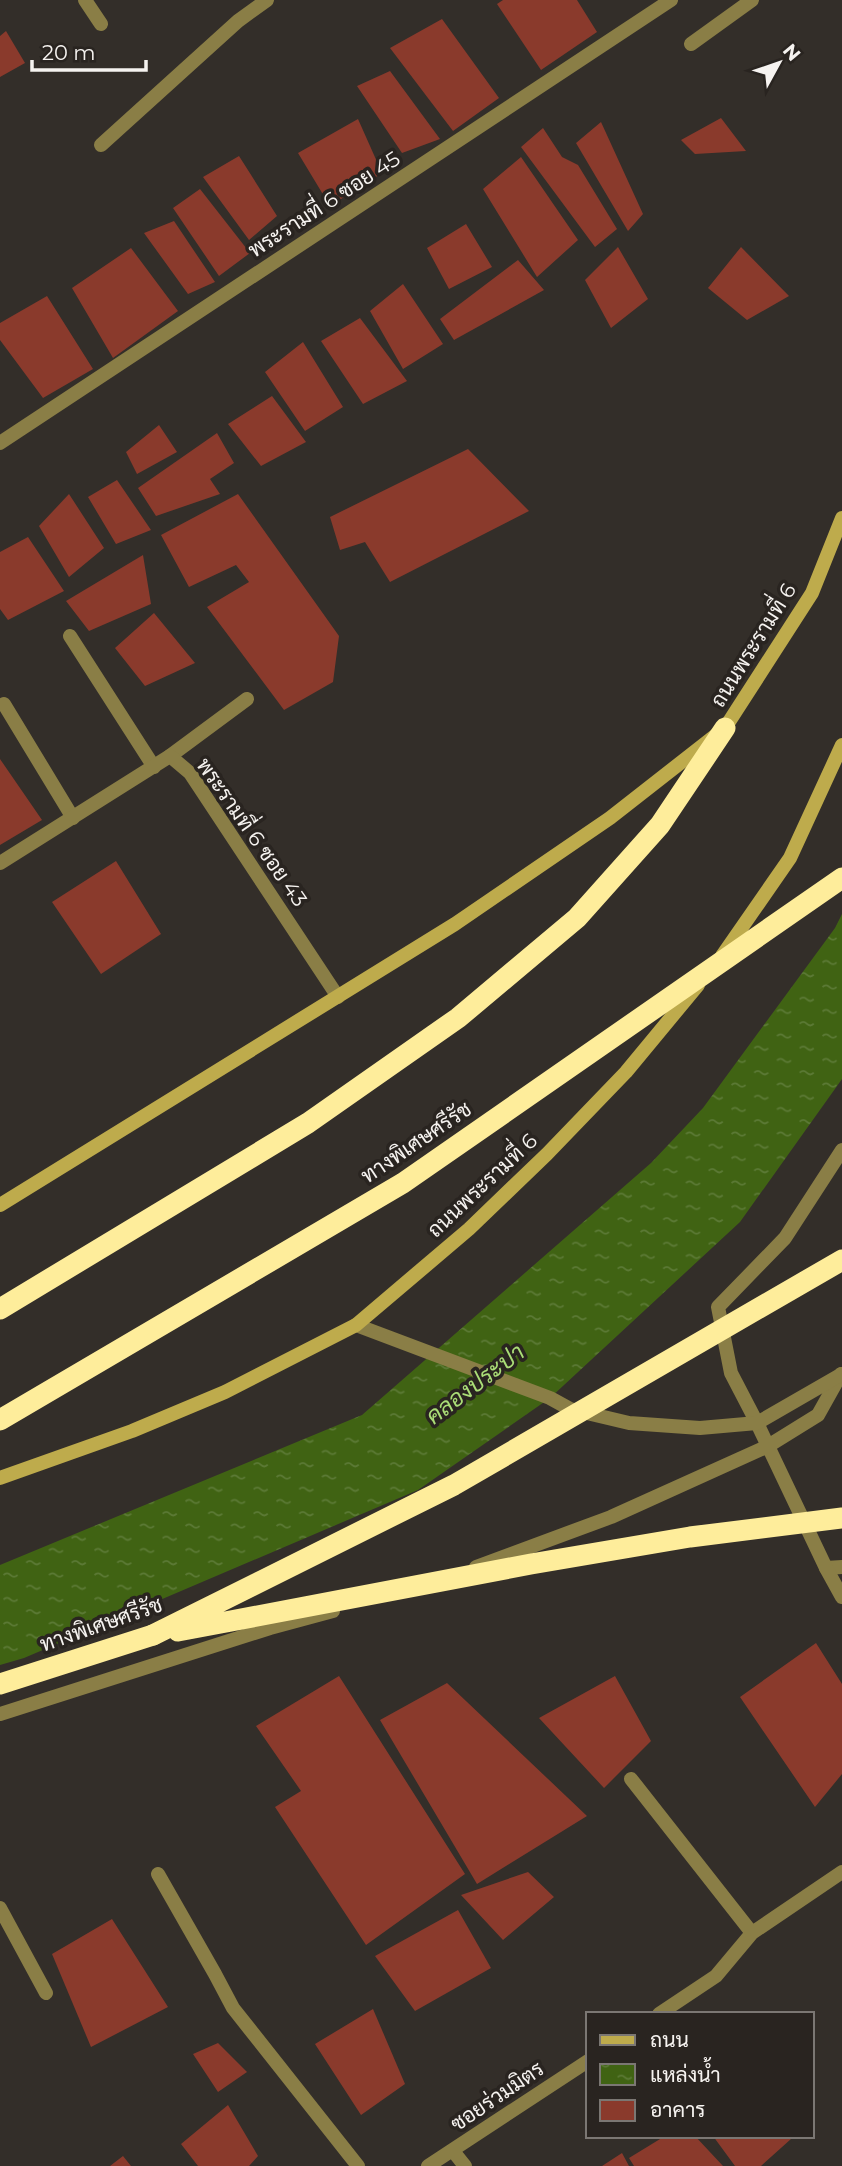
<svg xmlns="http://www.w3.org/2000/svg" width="842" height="2166" font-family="Montserrat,Sarabun,sans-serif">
<defs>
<pattern id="water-ripples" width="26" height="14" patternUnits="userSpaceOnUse" patternTransform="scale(1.75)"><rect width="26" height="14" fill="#406313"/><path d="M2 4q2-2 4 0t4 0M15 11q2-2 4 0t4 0" fill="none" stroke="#5c7a36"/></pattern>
</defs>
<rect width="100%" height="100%" fill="#332e29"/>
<!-- water -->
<path fill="url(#water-ripples)" d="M 842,914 L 842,1079 L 740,1222 L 550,1398 L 418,1490 L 24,1658 L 0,1665 L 0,1565 L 362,1415 L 651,1163 L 703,1108 L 835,928 Z"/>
<!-- building -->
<path fill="#8a3a2c" d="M 503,0 L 577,0 L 597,32 L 541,70 L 497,4 Z
M 442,19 L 499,98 L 453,131 L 390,48 Z
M 6,31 L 25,63 L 0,77 L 0,36 Z
M 390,71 L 440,139 L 402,153 L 357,86 Z
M 721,118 L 746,151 L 695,154 L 681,140 Z
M 358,119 L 382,173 L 330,206 L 298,153 Z
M 601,122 L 643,214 L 628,231 L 576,143 Z
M 543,128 L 562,157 L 578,165 L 617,229 L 595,247 L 521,147 Z
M 239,156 L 277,216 L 249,240 L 203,177 Z
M 521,157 L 578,240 L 537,277 L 483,189 Z
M 200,189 L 250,253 L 219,276 L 173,208 Z
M 174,221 L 215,282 L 188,294 L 144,233 Z
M 466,224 L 492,267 L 449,289 L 427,248 Z
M 618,247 L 648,299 L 611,328 L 585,280 Z
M 741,247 L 789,296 L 747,320 L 708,288 Z
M 131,248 L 178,311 L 113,358 L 72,288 Z
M 518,260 L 544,290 L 454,340 L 440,319 Z
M 403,284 L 443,344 L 403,369 L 370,311 Z
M 47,296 L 93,369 L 43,398 L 0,340 L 0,323 Z
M 360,318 L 407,381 L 363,404 L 321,341 Z
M 303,342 L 343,407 L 305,431 L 265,372 Z
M 272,396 L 306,442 L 261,466 L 228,424 Z
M 159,425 L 177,452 L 137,474 L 126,452 Z
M 217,433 L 234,463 L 210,479 L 220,494 L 156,516 L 138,488 Z
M 468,449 L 529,511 L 390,582 L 365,542 L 340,550 L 330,517 Z
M 117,480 L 151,530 L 116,544 L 88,497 Z
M 69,494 L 104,548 L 69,577 L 39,526 Z
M 238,494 L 339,636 L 333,682 L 284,710 L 207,607 L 249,582 L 236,565 L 189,587 L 161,535 Z
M 28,537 L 64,591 L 8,620 L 0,609 L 0,552 Z
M 143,555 L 151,604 L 89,631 L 66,601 Z
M 154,613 L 195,663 L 145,686 L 115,648 Z
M 0,759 L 42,820 L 0,845 Z
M 116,861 L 161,934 L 101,974 L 52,902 Z
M 816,1643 L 842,1684 L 842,1774 L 815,1807 L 740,1697 Z
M 339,1676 L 465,1874 L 366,1945 L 275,1807 L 301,1791 L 256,1726 Z
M 615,1676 L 651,1741 L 604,1788 L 539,1718 Z
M 447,1683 L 587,1816 L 477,1884 L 380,1720 Z
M 528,1872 L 554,1897 L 503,1940 L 461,1895 Z
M 458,1910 L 491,1968 L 415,2011 L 375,1956 Z
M 112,1919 L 168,2007 L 91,2047 L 52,1954 Z
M 373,2009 L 405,2084 L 361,2115 L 315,2044 Z
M 218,2043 L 247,2072 L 218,2092 L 193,2054 Z
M 228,2105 L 258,2156 L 249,2166 L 198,2166 L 181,2144 Z
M 665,2136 L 695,2136 L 723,2166 L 634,2166 L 629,2158 Z
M 713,2136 L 789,2136 L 791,2139 L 761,2166 L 735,2166 Z
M 622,2153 L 629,2166 L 602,2166 Z
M 123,2156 L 131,2166 L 110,2166 Z"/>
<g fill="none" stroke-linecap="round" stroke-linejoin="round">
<!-- service -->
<path stroke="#8a7e46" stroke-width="14" d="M 85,0 L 101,24
M 101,145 L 238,21 L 267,0
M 70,636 L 154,767
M 4,704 L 73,818
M 170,756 L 247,699
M 826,1568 L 842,1567"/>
<!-- minor -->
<path stroke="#8a7e46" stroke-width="14" d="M 691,44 L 752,0
M 0,443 L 671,0
M 0,863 L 170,756 L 190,773 L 338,997
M 842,1150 L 785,1238 L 718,1307 L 731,1373 L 757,1423 L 826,1568 L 842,1597
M 476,1567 L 611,1517 L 768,1446 L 818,1415 L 841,1374
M 0,1714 L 270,1628 L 333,1611
M 631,1779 L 752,1933
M 158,1874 L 215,1974 L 233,2008 L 358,2166
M 0,1908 L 46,1993
M 659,2014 L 716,1976 L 752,1933 L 842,1872
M 453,2151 L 465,2166
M 428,2166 L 588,2061"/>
<!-- tertiary -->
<path stroke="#8a7e46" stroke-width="14" d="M 356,1325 L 550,1398 L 570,1409 L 629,1423 L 700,1428 L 757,1423 L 842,1374"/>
<!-- secondary -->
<path stroke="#beab4c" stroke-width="14" d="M 722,956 L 790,858 L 842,745
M 0,1205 L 455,924 L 610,818 L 725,728 L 812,593 L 842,518
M 0,1478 L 132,1431 L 225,1392 L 356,1325 L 469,1229 L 547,1154 L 626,1072 L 698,985"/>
<!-- motorway -->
<path stroke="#feed9b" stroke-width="21" d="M 0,1309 L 308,1123 L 458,1018 L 577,918 L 660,825 L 725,728
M 0,1684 L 153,1635"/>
<!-- motorway-bridge -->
<path stroke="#feed9b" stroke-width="21" d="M 0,1420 L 403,1183 L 842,878
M 178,1631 L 531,1564 L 690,1537 L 842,1518
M 153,1635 L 454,1485 L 842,1260"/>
</g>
<g text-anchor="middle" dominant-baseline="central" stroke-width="7" stroke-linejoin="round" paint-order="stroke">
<!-- street labels -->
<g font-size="21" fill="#f6f3f0" stroke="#292420">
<text transform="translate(324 204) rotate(-33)">พระรามที่ 6 ซอย 45</text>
<text transform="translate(753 645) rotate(-58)">ถนนพระรามที่ 6</text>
<text transform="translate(252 832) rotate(55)">พระรามที่ 6 ซอย 43</text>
<text transform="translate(416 1142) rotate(-34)">ทางพิเศษศรีรัช</text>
<text transform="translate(482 1185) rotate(-43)">ถนนพระรามที่ 6</text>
<text transform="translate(101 1624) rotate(-19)">ทางพิเศษศรีรัช</text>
<text transform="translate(497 2096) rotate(-34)">ซอยร่วมมิตร</text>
</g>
<!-- water labels -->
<g font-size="23" font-style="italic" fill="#ad7" stroke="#292420">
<text transform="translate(475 1384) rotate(-37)">คลองประปา</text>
</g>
</g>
<!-- legend -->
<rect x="586" y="2012" width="228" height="126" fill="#292420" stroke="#7b7773" stroke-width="2"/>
<rect x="600" y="2035" width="35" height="10" fill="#beab4c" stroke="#7b7773" stroke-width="2"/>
<text x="650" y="2047" font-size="21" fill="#f6f3f0">ถนน</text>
<rect x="600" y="2064" width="35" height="21" fill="url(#water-ripples)" stroke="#7b7773" stroke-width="2"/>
<text x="650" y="2082" font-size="21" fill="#f6f3f0">แหล่งน้ำ</text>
<rect x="600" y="2100" width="35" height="21" fill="#8a3a2c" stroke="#7b7773" stroke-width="2"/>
<text x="650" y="2117" font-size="21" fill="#f6f3f0">อาคาร</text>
<!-- north arrow -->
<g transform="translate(779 63) rotate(50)" stroke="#292420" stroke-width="5" paint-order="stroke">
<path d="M0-5L12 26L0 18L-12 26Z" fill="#f6f3f0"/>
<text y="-10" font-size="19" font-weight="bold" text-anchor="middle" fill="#f6f3f0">N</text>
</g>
<!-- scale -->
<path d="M32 60v10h114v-10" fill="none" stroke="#f6f3f0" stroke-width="3.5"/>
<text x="42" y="60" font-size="21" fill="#f6f3f0" stroke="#292420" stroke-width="5" paint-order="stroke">20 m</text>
</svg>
